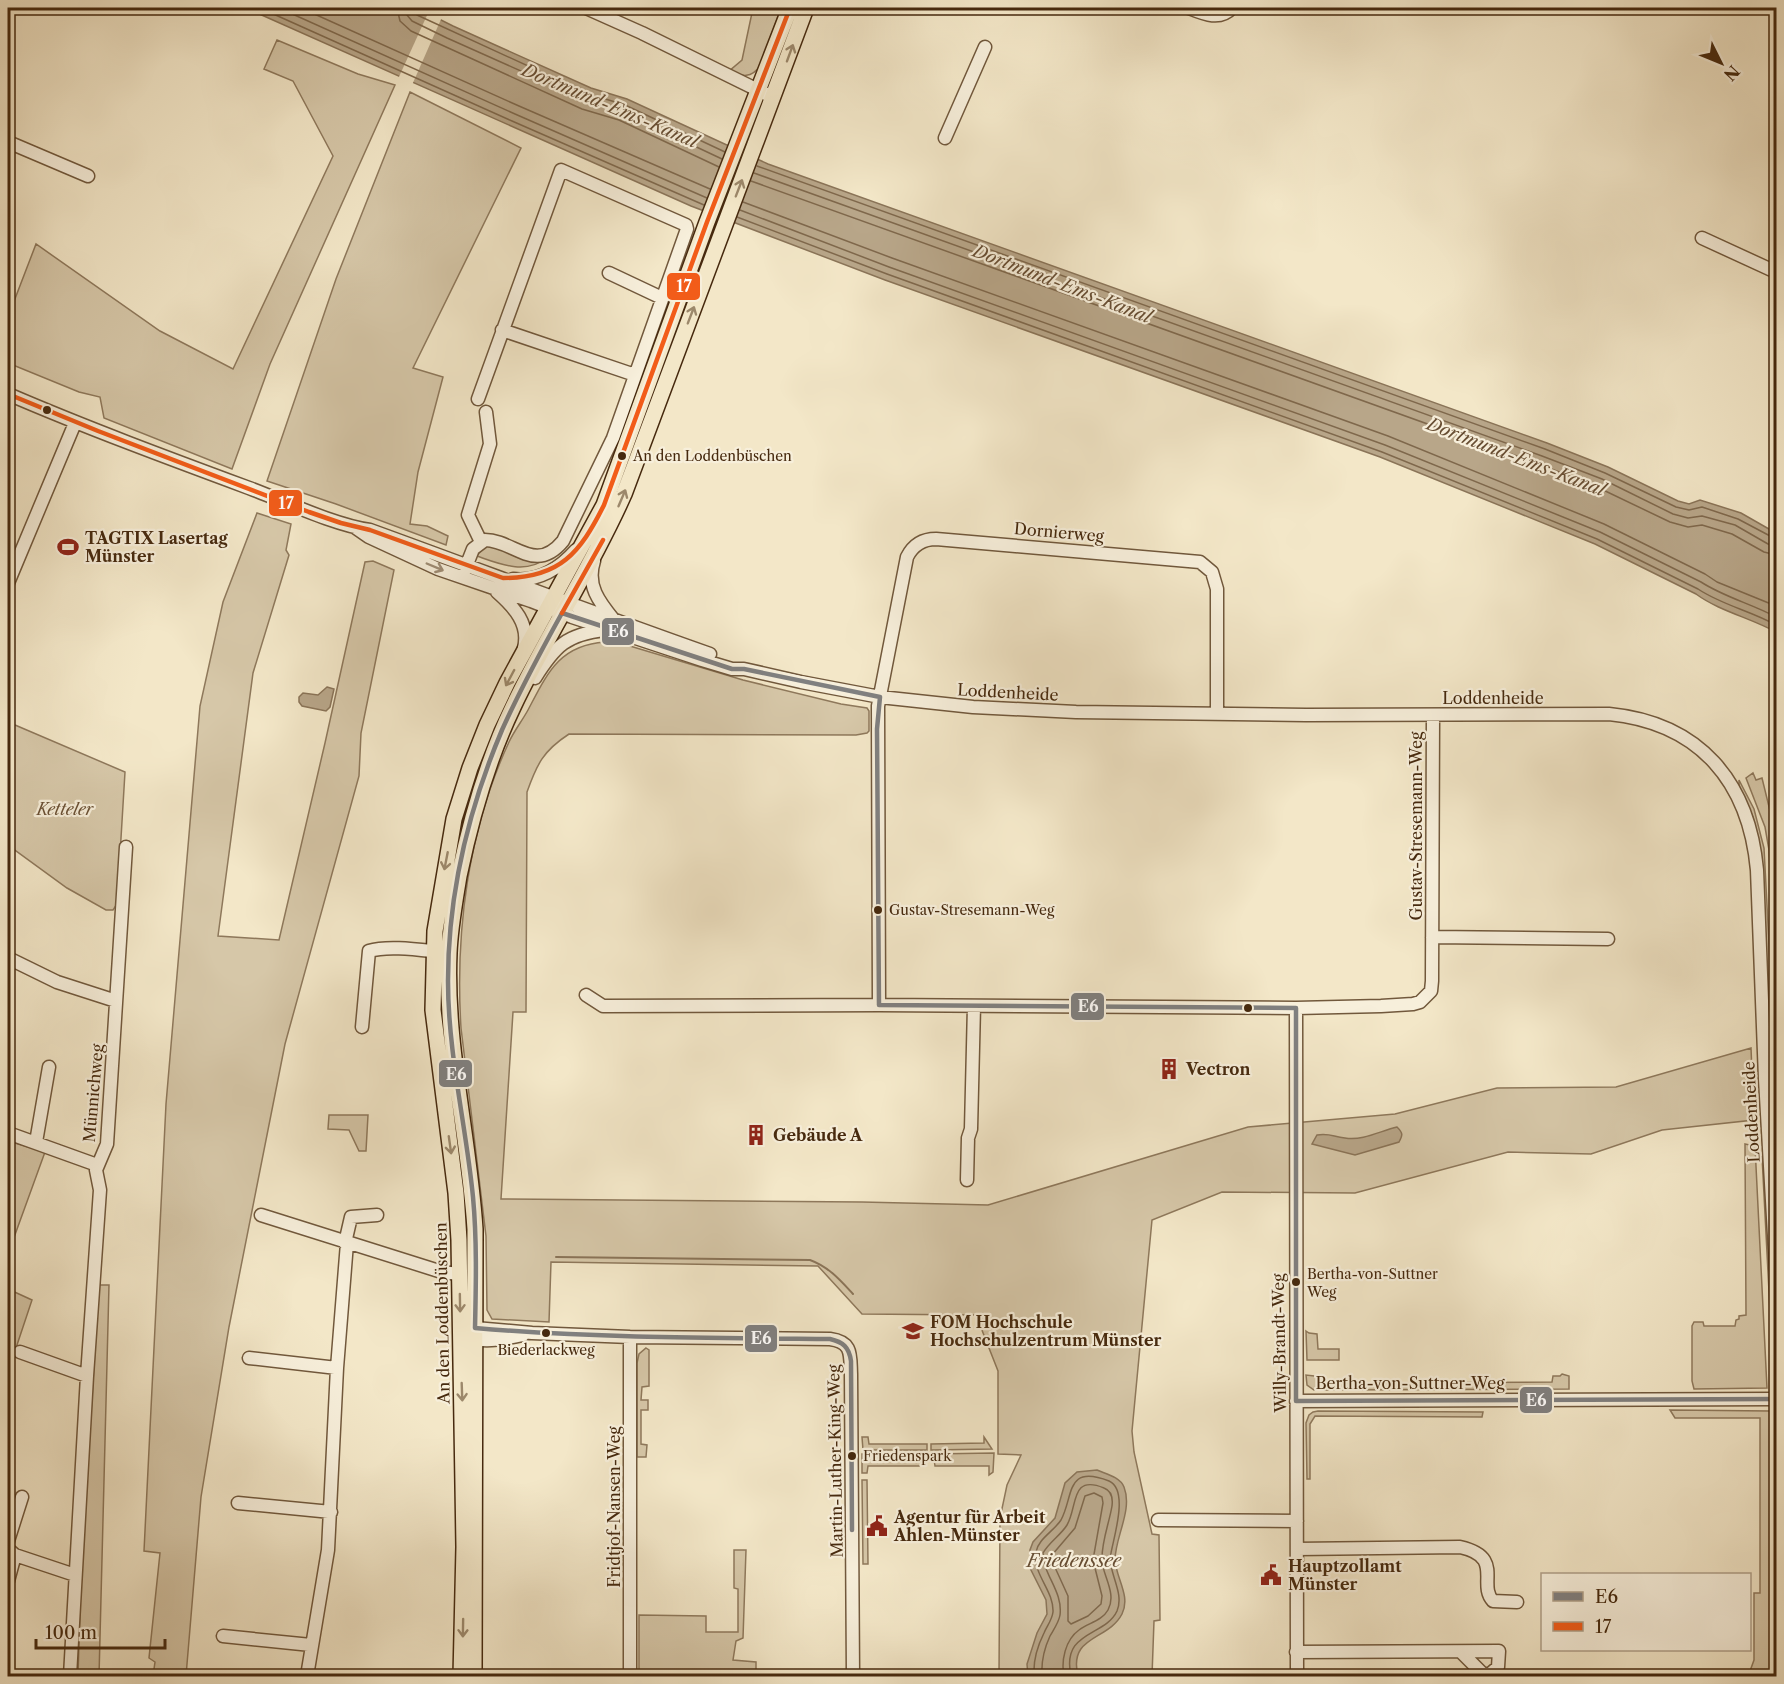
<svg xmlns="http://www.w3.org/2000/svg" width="1784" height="1684" font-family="'Libre Caslon Text',serif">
<rect width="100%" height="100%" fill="#f3e7c8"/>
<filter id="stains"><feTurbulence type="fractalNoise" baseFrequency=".00333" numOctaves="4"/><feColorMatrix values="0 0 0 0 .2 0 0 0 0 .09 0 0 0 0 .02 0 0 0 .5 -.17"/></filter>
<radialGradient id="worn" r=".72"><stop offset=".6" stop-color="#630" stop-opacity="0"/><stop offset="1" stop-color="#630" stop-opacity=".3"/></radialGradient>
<!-- green -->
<path fill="#d6c7a8" stroke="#8e785b" stroke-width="1.5" d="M 753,8 L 781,8 L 760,66 C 751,79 742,76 728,72 L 742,60 Z
M 277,40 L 358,74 L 395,85 L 270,364 L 232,469 L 104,418 L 100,397 L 79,392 L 8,363 L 8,317 L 36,244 L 160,331 L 233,369 L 333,156 L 293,81 L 264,69 Z
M 410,92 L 521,148 L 413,368 L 443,377 L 418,472 L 410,524 L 427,526 L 448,536 L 446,545 L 336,504 L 267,481 L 336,279 Z
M 712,220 L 720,224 L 638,449 L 616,497 Z
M 257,513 L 291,524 L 286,550 L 289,555 L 253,673 L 218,936 L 279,940 L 325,743 L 365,562 L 373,561 L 394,570 L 361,733 L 359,776 L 285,1044 L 229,1327 L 201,1497 L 186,1676 L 153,1676 L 155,1662 L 149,1658 L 160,1553 L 144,1551 L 166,1104 L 200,706 L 223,602 Z
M 484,545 L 547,558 C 525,575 500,564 477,556 Z
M 605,642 L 620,643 L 743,680 L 841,704 L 867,708 L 869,711 L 869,731 L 867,733 L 856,735 L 569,734 C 543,751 537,764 527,792 L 526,1012 L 513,1012 L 501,1199 L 862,1202 L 988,1205 L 1248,1127 L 1395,1114 L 1497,1088 L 1616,1087 L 1751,1048 L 1754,1120 L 1662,1130 L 1591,1154 L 1508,1152 L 1355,1193 L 1222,1192 L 1152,1220 L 1132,1431 L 1134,1452 L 1152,1534 L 1159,1535 L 1160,1620 L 1154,1621 L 1152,1676 L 999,1676 L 1000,1518 L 1007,1485 L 1021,1455 L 998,1454 L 998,1371 L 976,1315 L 862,1314 L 818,1266 L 551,1262 L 549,1322 L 492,1319 L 487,1310 L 486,1236 L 461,1028 C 455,932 468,830 509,742 C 514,731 522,721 528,710 C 547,674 559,645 605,642 Z
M 8,722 L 125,772 L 117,904 L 113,910 L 106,910 L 67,888 L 8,845 Z
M 1753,773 L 1756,780 L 1762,778 L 1772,819 L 1776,846 L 1776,989 L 1769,850 L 1765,827 L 1746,778 Z
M 1739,780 L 1754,809 L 1764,848 L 1775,1058 L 1770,1041 L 1760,847 L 1753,817 L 1739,787 Z
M 329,1115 L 368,1115 L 366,1151 L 359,1151 L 349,1130 L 328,1129 Z
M 8,1141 L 45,1152 L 8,1254 Z
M 1745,1144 L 1755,1146 L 1767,1388 L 1694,1389 L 1692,1381 L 1692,1326 L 1694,1322 L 1703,1322 L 1704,1326 L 1735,1326 L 1736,1320 L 1739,1319 L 1739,1316 L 1746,1315 Z
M 1762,1156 L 1768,1221 L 1776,1369 L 1774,1369 L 1772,1350 Z
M 99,1285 L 109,1285 L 99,1676 L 78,1676 L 81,1576 Z
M 8,1289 L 32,1300 L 13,1357 L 8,1382 Z
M 1306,1331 L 1309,1333 L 1317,1334 L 1318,1349 L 1339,1349 L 1339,1360 L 1307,1360 Z
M 646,1348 L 649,1350 L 649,1386 L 642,1387 L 641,1400 L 648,1400 L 648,1410 L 641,1410 L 641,1444 L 647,1445 L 646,1457 L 637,1457 L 637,1363 L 639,1354 Z
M 1562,1374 L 1569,1376 L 1569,1389 L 1314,1390 L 1307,1385 L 1306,1375 L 1323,1377 L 1323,1383 L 1349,1383 L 1552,1382 L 1553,1376 L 1560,1376 Z
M 1670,1410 L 1770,1411 L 1776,1477 L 1776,1674 C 1767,1679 1757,1676 1750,1671 L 1754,1660 L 1754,1593 L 1760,1593 L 1760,1418 L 1675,1418 Z
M 1313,1412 L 1318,1411 L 1483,1412 L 1482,1417 L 1315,1416 L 1310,1424 L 1310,1479 L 1307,1479 L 1306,1423 L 1309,1415 Z
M 862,1437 L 868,1437 L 869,1444 L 927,1444 L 927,1450 L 863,1450 Z
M 984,1437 L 992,1449 L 931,1450 L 931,1444 L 984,1443 Z
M 994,1453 L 993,1472 L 989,1475 L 989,1466 L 935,1466 L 934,1459 L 931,1459 L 931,1454 Z
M 862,1454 L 927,1454 L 927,1459 L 923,1460 L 923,1466 L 868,1466 L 867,1473 L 862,1473 Z
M 862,1480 L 867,1480 L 868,1564 L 863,1564 Z
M 734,1550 L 746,1550 L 743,1638 L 736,1641 L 733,1660 L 756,1662 L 756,1676 L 639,1676 L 639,1615 L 706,1616 L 706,1632 L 738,1632 L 738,1589 L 734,1588 Z"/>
<!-- water -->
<path fill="#b8a689" stroke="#8a7458" stroke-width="1.5" d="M 246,8 L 417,8 L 453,26 L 591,88 L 627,99 L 768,164 L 1547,443 L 1608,467 L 1678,501 L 1689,504 L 1700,500 L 1741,513 L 1776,533 L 1776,632 C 1751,618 1719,611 1696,594 L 1595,544 L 1380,457 L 885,280 L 691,206 Z
M 327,687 L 334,689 L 330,707 L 326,711 L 302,706 L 299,702 L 299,697 L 303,693 L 318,695 Z
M 1397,1127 C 1403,1133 1403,1135 1399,1142 L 1355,1155 L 1312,1144 L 1317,1135 C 1331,1133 1333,1137 1345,1138 C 1363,1141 1380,1131 1397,1127 Z
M 1097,1470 C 1106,1474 1120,1477 1124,1487 C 1133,1510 1115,1537 1115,1560 C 1116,1578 1131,1596 1122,1614 C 1108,1641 1068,1635 1078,1676 L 1028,1676 L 1027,1664 L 1037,1633 L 1047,1614 L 1046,1600 L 1030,1568 L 1030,1550 L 1033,1542 L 1055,1518 L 1065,1483 L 1077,1472 Z"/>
<!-- pier -->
<path fill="#f3e7c8" d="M 429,11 L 442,17 L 412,85 L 398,79 Z"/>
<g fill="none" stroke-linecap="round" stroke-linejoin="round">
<!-- shore -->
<path stroke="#7f684c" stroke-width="1.5" d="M 260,8 L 512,121 L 704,205
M 279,8 L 515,114 L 707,198
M 301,8 L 519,106 L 710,189
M 397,8 L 400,21 L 411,31 L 582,109 L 619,120 L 719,167
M 406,8 L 407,15 L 412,21 L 447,38 L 586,100 L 622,112 L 722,159
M 414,8 L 417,15 L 589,94 L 625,105 L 725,152
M 757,166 L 1545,449 L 1605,473 L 1676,507 L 1689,510 L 1702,507 L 1738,519 L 1772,537 L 1776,538
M 754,173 L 1542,456 L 1602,479 L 1673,514 L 1688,518 L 1702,516 L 1735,525 L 1768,544 L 1776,545
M 751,181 L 1539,464 L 1599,488 L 1670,522 L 1688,527 L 1702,525 L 1732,534 L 1764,552 L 1776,555
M 743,202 L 892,258 L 1388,436 L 1604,524 L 1705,574 L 1717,582 L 1776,606
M 740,210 L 889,267 L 1385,445 L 1600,532 L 1701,582 C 1724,597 1752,604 1776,617
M 737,217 L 887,274 L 1382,452 L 1597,539 L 1698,589 C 1722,605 1751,611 1776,625
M 1094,1493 L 1102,1497 L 1103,1503 L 1093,1560 L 1102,1596 L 1101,1604 L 1088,1616 L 1071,1624 L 1068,1621 L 1068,1596 L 1053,1563 L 1052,1555 L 1075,1528 L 1085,1496 Z
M 1034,1676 C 1033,1661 1037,1647 1044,1633 C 1047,1626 1052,1620 1053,1612 C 1054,1590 1032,1574 1036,1552 C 1038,1539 1054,1531 1061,1520 C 1074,1496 1065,1464 1109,1481 C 1129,1490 1114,1536 1111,1553 C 1107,1572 1125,1592 1117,1611 C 1105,1637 1061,1630 1071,1676
M 1042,1676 C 1041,1662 1044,1649 1050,1636 C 1054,1629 1059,1622 1060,1615 C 1063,1591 1043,1575 1043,1553 C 1049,1542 1061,1535 1067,1525 C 1078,1506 1070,1474 1104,1488 C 1112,1491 1113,1498 1112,1506 C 1109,1524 1101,1543 1102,1561 C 1103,1576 1117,1594 1108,1610 C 1102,1621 1088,1623 1079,1630 C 1065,1640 1061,1661 1064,1676"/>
<!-- stream -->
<path stroke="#8a7458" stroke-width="2" d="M 556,1257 L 810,1260 C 829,1267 840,1280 853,1294"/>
<defs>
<path id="minor" d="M 586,8 L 642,33 L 766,94
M 1189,8 C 1204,14 1220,21 1232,8
M 945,138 L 985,47
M 8,142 L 88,176
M 1702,238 L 1776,272
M 609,273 L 662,298
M 502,330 L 635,375
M 8,394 C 87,428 168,458 249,488 C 284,501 334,525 370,530 C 483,571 596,614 710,654
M 356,528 L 369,537 L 438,569 L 531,601 L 572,617 L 702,660 L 732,669 L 744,669 L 801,682 L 880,697 L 973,707 L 1076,712 L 1306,715 L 1609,714 C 1700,723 1749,782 1757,870 L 1765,1079 L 1776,1270
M 481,542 L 468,515 L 490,444 L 486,412
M 594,561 C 586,585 599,602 614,620
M 462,577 L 473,549 L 485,540 C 514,540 535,575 563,541 L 613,438 L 687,229 L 686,225 L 561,170 L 478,399
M 513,579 C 538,582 560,568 576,550
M 8,583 L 75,423
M 497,592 C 514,607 530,624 524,648
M 535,678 C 555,646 567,634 605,630
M 1432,937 L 1608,939
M 8,958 L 57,982 L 116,1001
M 586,995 L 603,1006 L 879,1005 L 1296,1008 L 1381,1006 L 1413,1004 L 1420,1002 L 1431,991 L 1432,981 L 1433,715
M 879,1005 L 878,706 L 907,557 C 913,545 922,539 936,539 L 1200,562 L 1212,572 L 1217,589 L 1217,713
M 1296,1008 L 1297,1676
M 362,1027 L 369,951 C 388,945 421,950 441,952
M 8,1133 L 97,1165
M 36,1142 L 49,1067
M 967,1180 L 968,1138 L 971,1129 L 974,1006
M 261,1215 L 442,1272 L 459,1274
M 345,1243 L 351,1217 L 377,1215
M 466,1331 L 475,1328 L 532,1333 L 630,1337 L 830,1339 C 853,1342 850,1355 851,1374 L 853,1676
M 469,1337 C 485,1344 506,1338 523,1335
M 630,1337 L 630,1676
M 20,1352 L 87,1376
M 249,1358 L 337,1368
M 1296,1401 L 1776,1399
M 238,1503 L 331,1512
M 1158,1520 L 1297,1521
M 8,1541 L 22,1497
M 8,1549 L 15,1555 L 75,1575
M 1297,1549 L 1460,1547 C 1505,1557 1477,1584 1493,1601 L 1517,1602
M 8,1581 L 15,1555
M 223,1636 L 311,1645
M 1296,1652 L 1499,1651 L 1498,1667 L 1490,1674 L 1483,1674 L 1461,1652
M 70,1676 L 87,1376 L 100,1190 L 96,1170 L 107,1144 L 126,847
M 307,1676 L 328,1550 L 337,1368 L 347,1243"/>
<path id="major" d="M 461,1676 L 464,1547 L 459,1240 L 456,1193 L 433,1010 L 435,931 L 454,819 L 470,768 L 487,725 L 507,683 L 604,505 L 707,222 L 790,8
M 474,1676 L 475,1229 C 469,1136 445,1046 449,953 C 450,927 455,901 459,876 C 471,818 487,761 513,707 C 547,635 592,567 624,494 L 806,8"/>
</defs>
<!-- minor casing -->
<use href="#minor" stroke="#71583c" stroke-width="15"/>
<!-- major casing -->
<use href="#major" stroke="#46290e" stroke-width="18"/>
<!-- minor -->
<use href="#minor" stroke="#f7efdb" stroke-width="12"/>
<!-- major -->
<use href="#major" stroke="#f3e7c8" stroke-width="15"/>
<defs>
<path id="bus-1" d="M 879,1005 L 1296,1008
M 879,1005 L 877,729 L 880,697
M 1296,1008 L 1296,1401
M 1296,1401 L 1776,1399
M 852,1530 L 851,1361 C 849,1347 843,1342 830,1339 C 712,1338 593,1338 475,1328 C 476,1284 477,1240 473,1197 C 466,1125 448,1054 448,981 C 448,895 469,808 502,730 C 520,690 541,651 562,613 L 732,669 L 744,669 L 880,697"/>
<path id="bus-2" d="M 8,394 L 98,431 L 309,512 L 341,523 L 370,530 L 503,578 C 560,578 580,553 604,505 L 707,222 L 790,8
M 562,613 L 603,540"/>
</defs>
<!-- bus-1 casing -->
<use href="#bus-1" stroke="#f7efdb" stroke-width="9"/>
<!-- bus-2 casing -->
<use href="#bus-2" stroke="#f7efdb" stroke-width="9"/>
<!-- bus-1 -->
<use href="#bus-1" stroke="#808080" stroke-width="4.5"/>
<!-- bus-2 -->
<use href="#bus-2" stroke="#f25c19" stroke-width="4.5"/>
</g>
<!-- one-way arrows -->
<defs><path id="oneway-shaft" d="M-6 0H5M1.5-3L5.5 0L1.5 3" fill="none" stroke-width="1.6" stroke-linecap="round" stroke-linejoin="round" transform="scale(1.5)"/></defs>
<g stroke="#9c886b">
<use href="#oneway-shaft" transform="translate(790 53) rotate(-70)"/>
<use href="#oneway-shaft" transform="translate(739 188) rotate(-69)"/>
<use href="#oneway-shaft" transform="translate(691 315) rotate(-69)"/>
<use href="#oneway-shaft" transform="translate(622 498) rotate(-67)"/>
<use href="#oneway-shaft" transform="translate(510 678) rotate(118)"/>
<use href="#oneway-shaft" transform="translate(446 861) rotate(101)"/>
<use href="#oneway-shaft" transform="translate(450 1145) rotate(82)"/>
<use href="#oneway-shaft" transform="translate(460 1303) rotate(89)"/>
<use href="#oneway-shaft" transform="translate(462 1392) rotate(88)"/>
<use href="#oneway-shaft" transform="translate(463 1628) rotate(91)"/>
</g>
<use stroke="#9e8c74" href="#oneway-shaft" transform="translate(435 567) rotate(23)"/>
<!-- icons -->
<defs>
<symbol id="stadium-bare" viewBox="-9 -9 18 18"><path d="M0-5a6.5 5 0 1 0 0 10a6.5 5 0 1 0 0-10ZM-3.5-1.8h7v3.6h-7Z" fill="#8f2418" stroke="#f7efdb" stroke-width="2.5" paint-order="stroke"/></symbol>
<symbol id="building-bare" viewBox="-9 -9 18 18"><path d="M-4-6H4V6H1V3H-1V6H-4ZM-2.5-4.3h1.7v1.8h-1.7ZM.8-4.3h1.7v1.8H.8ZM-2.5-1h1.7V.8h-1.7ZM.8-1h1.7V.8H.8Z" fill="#8f2418" stroke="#f7efdb" stroke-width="2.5" paint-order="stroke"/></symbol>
<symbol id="university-bare" viewBox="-9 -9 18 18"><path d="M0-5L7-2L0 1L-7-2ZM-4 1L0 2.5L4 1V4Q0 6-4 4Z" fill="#8f2418" stroke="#f7efdb" stroke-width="2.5" paint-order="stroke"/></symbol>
<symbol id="civic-bare" viewBox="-9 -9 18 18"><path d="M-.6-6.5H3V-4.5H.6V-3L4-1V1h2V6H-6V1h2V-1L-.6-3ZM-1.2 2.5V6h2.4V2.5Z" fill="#8f2418" stroke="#f7efdb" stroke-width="2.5" paint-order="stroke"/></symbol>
</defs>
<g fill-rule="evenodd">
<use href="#stadium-bare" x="53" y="532" width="30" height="30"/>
<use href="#building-bare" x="1154" y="1054" width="30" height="30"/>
<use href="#building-bare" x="741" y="1120" width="30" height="30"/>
<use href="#university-bare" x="898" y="1316" width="30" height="30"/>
<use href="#civic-bare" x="862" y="1511" width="30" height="30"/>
<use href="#civic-bare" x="1256" y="1560" width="30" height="30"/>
</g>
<!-- markers -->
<g fill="#46290e" stroke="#f7efdb" stroke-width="2">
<circle cx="47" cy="410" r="5"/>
<circle cx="622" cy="456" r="5"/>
<circle cx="878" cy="910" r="5"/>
<circle cx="1248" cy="1008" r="5"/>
<circle cx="1296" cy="1282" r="5"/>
<circle cx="546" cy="1333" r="5"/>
<circle cx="852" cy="1456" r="5"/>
</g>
<g text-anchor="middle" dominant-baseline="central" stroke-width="4.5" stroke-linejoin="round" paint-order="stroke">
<!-- bus labels -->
<g font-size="14" fill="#46290e" stroke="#f7efdb" text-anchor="start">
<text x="633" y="456">An den Loddenbüschen</text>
<text x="889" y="910">Gustav-Stresemann-Weg</text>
<text x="1307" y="1274">Bertha-von-Suttner<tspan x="1307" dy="18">Weg</tspan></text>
<text x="546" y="1350" text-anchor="middle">Biederlackweg</text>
<text x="863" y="1456">Friedenspark</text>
</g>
<!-- street labels -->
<g font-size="16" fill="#46290e" stroke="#f7efdb">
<text transform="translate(1059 532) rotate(5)">Dornierweg</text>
<text transform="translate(1008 692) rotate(3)">Loddenheide</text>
<text x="1493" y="698">Loddenheide</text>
<text transform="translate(1416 826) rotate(-90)">Gustav-Stresemann-Weg</text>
<text transform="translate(93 1093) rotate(-85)">Münnichweg</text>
<text transform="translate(1751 1112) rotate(-93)">Loddenheide</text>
<text transform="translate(442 1313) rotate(-91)">An den Loddenbüschen</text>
<text transform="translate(1279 1343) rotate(-91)">Willy-Brandt-Weg</text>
<text x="1410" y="1383">Bertha-von-Suttner-Weg</text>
<text transform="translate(835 1461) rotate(-91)">Martin-Luther-King-Weg</text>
<text transform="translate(614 1507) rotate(-90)">Fridtjof-Nansen-Weg</text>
</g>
<!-- poi labels -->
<g font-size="16" font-weight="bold" fill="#46290e" stroke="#f7efdb" text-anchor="start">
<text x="85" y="538">TAGTIX Lasertag<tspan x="85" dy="18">Münster</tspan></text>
<text x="1186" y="1069">Vectron</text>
<text x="773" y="1135">Gebäude A</text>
<text x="930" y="1322">FOM Hochschule<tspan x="930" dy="18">Hochschulzentrum Münster</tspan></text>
<text x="894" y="1517">Agentur für Arbeit<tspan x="894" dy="18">Ahlen-Münster</tspan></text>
<text x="1288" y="1566">Hauptzollamt<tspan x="1288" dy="18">Münster</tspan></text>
</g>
<!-- park labels -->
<g font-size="16" font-style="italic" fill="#6a5034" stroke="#f7efdb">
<text x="65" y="809">Ketteler</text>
</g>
<!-- water labels -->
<g font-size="18" font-style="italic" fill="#684e33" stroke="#f7efdb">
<text transform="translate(610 106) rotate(23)">Dortmund-Ems-Kanal</text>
<text transform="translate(1062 284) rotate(21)">Dortmund-Ems-Kanal</text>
<text transform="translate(1516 457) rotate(21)">Dortmund-Ems-Kanal</text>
<text x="1074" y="1561">Friedenssee</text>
</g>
</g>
<g stroke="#f7efdb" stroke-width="2">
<rect x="666" y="272" width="35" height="29" rx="6" fill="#f25c19"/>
<rect x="268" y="489" width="35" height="28" rx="6" fill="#f25c19"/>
<rect x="601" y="617" width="34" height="29" rx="6" fill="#808080"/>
<rect x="1070" y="992" width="35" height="29" rx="6" fill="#808080"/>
<rect x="438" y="1059" width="35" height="29" rx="6" fill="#808080"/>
<rect x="744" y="1324" width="34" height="29" rx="6" fill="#808080"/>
<rect x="1519" y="1386" width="34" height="28" rx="6" fill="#808080"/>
</g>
<g font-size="16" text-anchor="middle" font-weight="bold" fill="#fff">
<text x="684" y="292">17</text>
<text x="286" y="509">17</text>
<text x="618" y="637">E6</text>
<text x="1088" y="1012">E6</text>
<text x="456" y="1080">E6</text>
<text x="761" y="1344">E6</text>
<text x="1536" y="1406">E6</text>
</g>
<!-- margin -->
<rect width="1784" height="1684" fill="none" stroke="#f3e7c8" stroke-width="30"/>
<rect x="9" y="9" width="1766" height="1666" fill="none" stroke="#46290e" stroke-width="3"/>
<rect x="15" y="15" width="1754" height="1654" fill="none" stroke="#46290e" stroke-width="1.5"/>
<!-- legend -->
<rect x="1541" y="1573" width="210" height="78" fill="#f7efdb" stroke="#b0a089" stroke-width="1.5"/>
<rect x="1553" y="1592" width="30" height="9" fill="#808080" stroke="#b0a089" stroke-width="1.5"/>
<text x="1595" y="1603" font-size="18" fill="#46290e">E6</text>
<rect x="1553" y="1622" width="30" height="9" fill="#f25c19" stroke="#b0a089" stroke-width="1.5"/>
<text x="1595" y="1633" font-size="18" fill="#46290e">17</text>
<!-- north arrow -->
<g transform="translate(1721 63) rotate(133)" stroke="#f7efdb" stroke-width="4.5" paint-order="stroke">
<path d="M0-4.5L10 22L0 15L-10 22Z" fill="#46290e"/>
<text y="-9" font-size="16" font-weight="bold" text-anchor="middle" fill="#46290e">N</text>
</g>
<!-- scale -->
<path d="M36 1639v9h129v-9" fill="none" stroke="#46290e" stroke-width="3"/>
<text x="45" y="1639" font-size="18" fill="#46290e" stroke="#f7efdb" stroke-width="4.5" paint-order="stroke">100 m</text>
<rect width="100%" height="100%" filter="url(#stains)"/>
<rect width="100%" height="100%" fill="url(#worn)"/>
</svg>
